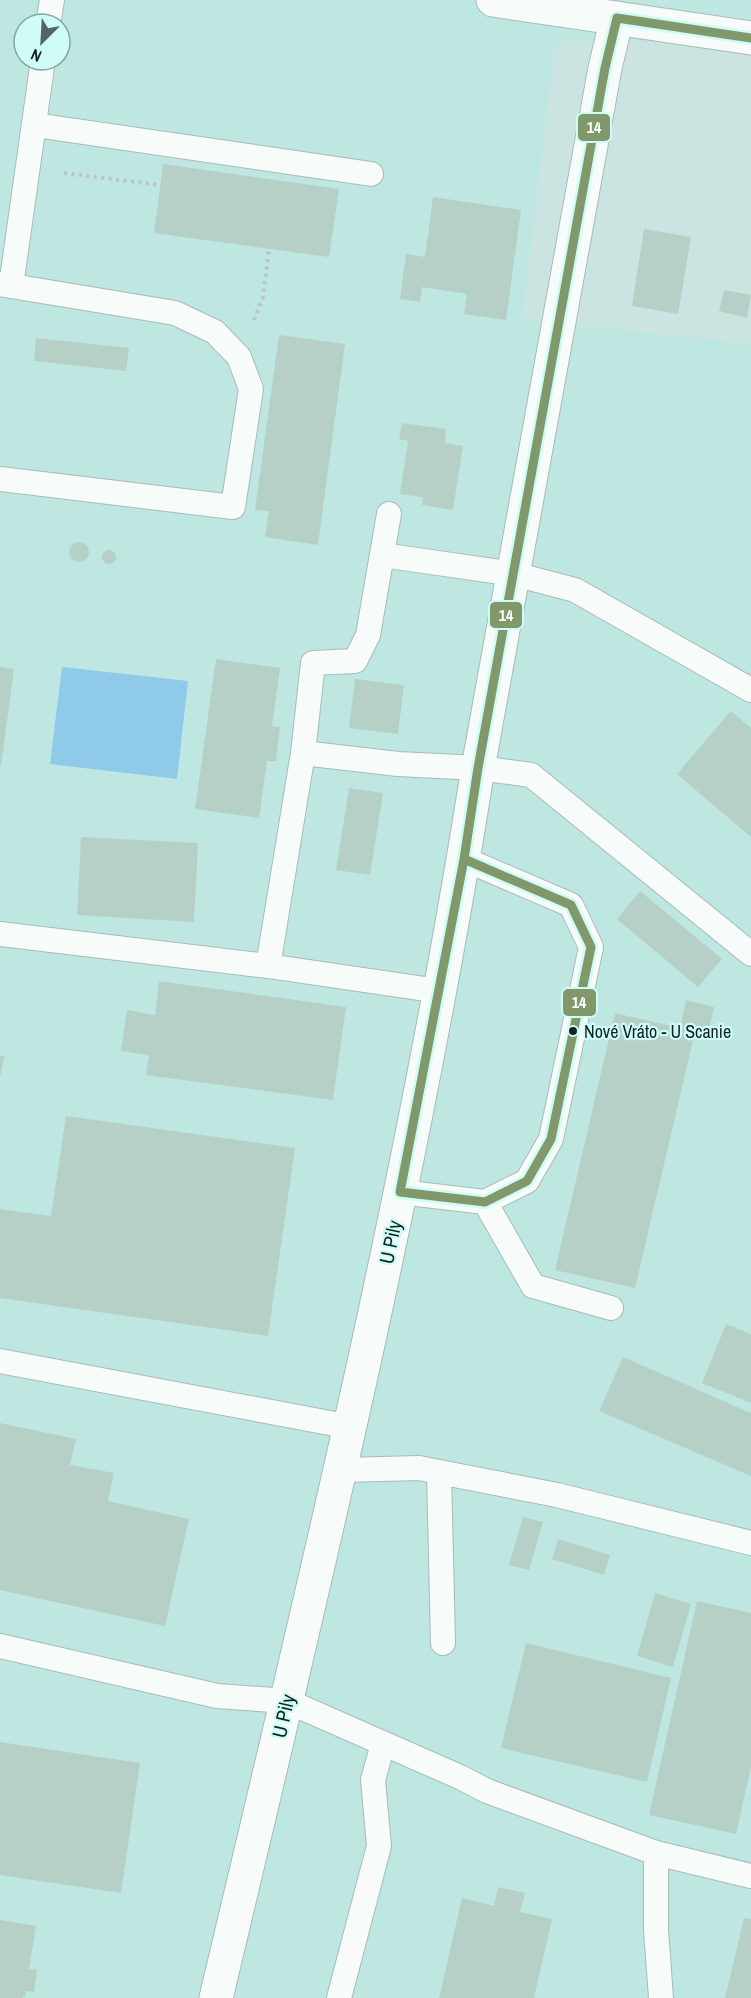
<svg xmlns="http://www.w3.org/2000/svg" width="751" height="1998" font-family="'Archivo Narrow',sans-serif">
<rect width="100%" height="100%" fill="#cce4e1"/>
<!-- built -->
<path fill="#bee7e2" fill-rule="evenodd" d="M 0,0 L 751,0 L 751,42 L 555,42 L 522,319 L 751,344 L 751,1998 L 0,1998 ZM 24,24 L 60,24 L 60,60 L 24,60 Z"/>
<!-- water -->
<path fill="#90cae9" d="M 62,667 L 188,681 L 177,779 L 50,764 Z"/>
<!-- building -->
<path fill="#b6d0c7" d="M 163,164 L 339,189 L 329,257 L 154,233 Z
M 433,197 L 521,210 L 506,320 L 464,314 L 467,294 L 422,287 L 420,302 L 400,299 L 406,254 L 425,257 Z
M 644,229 L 691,237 L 678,314 L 632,306 Z
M 724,290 L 751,295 L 747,318 L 719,311 Z
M 279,335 L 345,344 L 318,545 L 265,537 L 269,511 L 255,510 Z
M 36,338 L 129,348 L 126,371 L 34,361 Z
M 402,423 L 446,429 L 445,443 L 463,446 L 453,510 L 422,505 L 423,497 L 400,494 L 408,441 L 399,439 Z
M69 552a10 10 0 1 1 20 0a10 10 0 1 1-20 0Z
M102 557a7 7 0 1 1 14 0a7 7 0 1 1-14 0Z
M 216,659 L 280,668 L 272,726 L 280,727 L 276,761 L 267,761 L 259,818 L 195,809 Z
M 0,667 L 14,669 L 1,766 L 0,765 Z
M 355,679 L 404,685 L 398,734 L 349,728 Z
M 731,711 L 751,728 L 751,837 L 677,774 Z
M 349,788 L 383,793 L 370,875 L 336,870 Z
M 81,837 L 198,843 L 194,922 L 77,915 Z
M 640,891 L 722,959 L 698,987 L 617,919 Z
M 159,981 L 346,1007 L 333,1100 L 146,1075 L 149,1055 L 121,1051 L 127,1010 L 155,1015 Z
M 686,1000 L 714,1007 L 708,1035 L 695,1032 L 635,1288 L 555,1270 L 615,1013 L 680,1028 Z
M 0,1056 L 4,1056 L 1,1075 L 0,1075 Z
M 66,1116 L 295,1148 L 268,1336 L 0,1298 L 0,1209 L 51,1216 Z
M 726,1324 L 751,1334 L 751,1403 L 702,1383 Z
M 623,1357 L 751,1413 L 751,1476 L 599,1411 Z
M 0,1423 L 76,1439 L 70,1465 L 114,1473 L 108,1501 L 189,1519 L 165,1626 L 0,1590 Z
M 523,1517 L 543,1522 L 529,1570 L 509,1565 Z
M 558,1539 L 610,1555 L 604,1575 L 552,1559 Z
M 655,1593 L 691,1604 L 673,1667 L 637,1656 Z
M 697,1601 L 751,1613 L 751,1767 L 736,1834 L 649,1815 Z
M 526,1643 L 671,1678 L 647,1782 L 501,1748 Z
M 0,1742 L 140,1763 L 121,1893 L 0,1875 Z
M 498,1887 L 525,1893 L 520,1912 L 552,1919 L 534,1998 L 439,1998 L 462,1898 L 494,1906 Z
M 744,1918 L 751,1919 L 751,1998 L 725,1998 Z
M 0,1920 L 36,1926 L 29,1969 L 37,1970 L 34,1992 L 26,1991 L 26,1997 L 23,1996 L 23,1998 L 0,1998 Z"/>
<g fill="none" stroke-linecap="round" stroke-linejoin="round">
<defs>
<path id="service" d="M 48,24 L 52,0
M 35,125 L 371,174
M 0,284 L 175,313 L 215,332 L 239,357 L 251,389 L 233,507 L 0,479
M 11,286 L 43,60
M 382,555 L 514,574 L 575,590 L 751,690
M 303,753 L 313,663 L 355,661 L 368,635 L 389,514
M 0,934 L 268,966 L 303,753 L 398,764 L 478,768 L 531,775 L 751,954
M 268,966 L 439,991
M 400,1192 L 485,1202 L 527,1181 L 551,1139 L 591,947 L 571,905 L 464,859
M 485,1202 L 533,1286 L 611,1308
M 0,1361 L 351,1427
M 342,1470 L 419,1468 L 439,1472 L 557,1495 L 751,1543
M 439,1472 L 443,1643
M 0,1646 L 217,1696 L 287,1701 L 462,1778 L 487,1791 L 656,1853 L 656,1930 L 661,1998
M 656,1853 L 751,1876
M 339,1998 L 379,1846 L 373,1780 L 383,1744"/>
<path id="minor" d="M 216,1998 C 313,1590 413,1182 478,768 L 605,68 L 617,18"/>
<path id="secondary" d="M 493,0 L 751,38"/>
</defs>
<!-- service casing -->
<use href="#service" stroke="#a8bbb9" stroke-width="26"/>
<!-- minor casing -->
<use href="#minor" stroke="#a8bbb9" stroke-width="35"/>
<!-- secondary casing -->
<use href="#secondary" stroke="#a8bbb9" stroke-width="35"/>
<!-- path -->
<path stroke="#bcc4c3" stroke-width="4" stroke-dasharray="3 4.5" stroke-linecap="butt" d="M 64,173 L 160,185
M 254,320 L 263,297 L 269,249"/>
<!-- service -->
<use href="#service" stroke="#f7fbfa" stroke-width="24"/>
<!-- minor -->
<use href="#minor" stroke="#f7fbfa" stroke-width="33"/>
<!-- secondary -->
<use href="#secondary" stroke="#f7fbfa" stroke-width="33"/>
<defs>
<path id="bus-1" d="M 464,859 L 571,905 L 591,947 L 551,1139 L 527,1181 L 485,1202 L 400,1192 Z
M 464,859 L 478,768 L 605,68 L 617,18 L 751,38"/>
</defs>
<!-- bus-1 casing -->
<use href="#bus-1" stroke="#cffcf6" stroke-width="14"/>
<!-- bus-1 -->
<use href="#bus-1" stroke="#81996a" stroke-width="9"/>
</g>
<!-- markers -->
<circle fill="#112320" stroke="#cffcf6" stroke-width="2" cx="573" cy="1031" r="5"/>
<g text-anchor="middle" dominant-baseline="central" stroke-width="4.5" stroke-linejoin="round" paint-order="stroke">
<!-- bus labels -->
<g font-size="18" fill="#112320" stroke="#cffcf6" text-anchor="start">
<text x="584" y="1031">Nové Vráto - U Scanie</text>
</g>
<!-- street labels -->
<g font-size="20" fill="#112320" stroke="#cffcf6">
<text transform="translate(390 1242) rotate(-78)">U Pily</text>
<text transform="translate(283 1716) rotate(-77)">U Pily</text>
</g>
</g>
<g stroke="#cffcf6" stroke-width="2">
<rect x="577" y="113" width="34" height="29" rx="6" fill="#81996a"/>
<rect x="489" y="601" width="34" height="28" rx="6" fill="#81996a"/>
<rect x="562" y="988" width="35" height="29" rx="6" fill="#81996a"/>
</g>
<g font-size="16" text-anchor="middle" font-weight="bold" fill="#fff">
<text x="594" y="133">14</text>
<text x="506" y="621">14</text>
<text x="579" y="1008">14</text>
</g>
<!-- north arrow -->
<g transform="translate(42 42) rotate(204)"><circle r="28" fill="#cffcf6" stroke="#83a5a0" stroke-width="1.5"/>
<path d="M0-4.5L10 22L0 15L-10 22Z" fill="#526764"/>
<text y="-9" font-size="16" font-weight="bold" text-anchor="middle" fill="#112320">N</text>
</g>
</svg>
